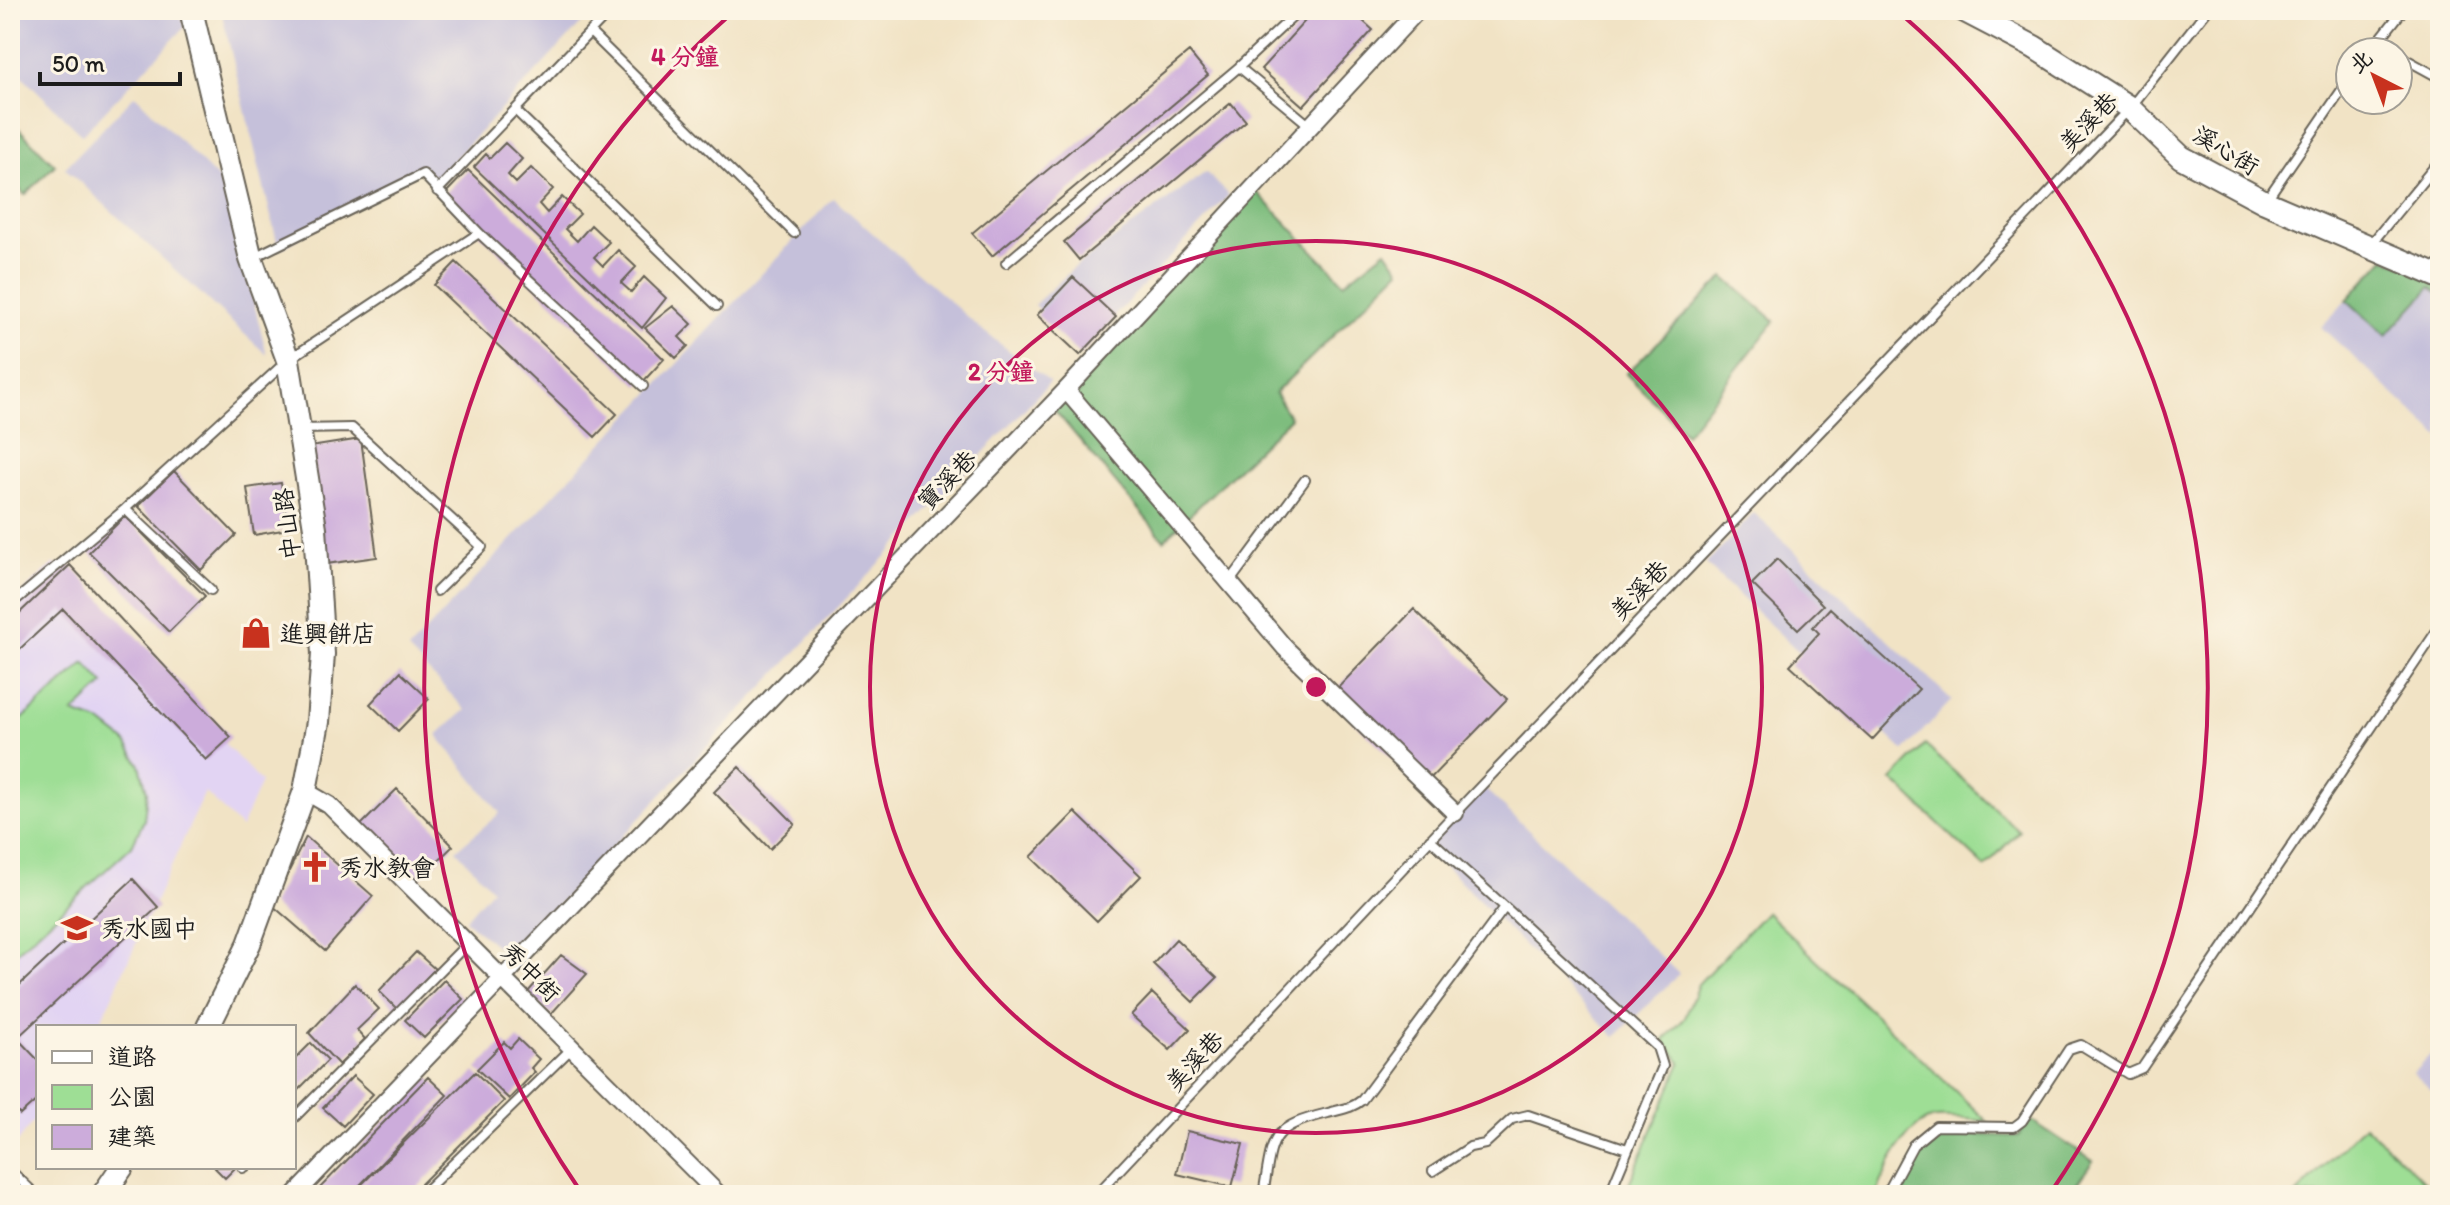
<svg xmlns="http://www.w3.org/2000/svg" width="2450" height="1205" font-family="Itim,'LXGW WenKai TC',sans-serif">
<rect width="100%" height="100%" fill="#fcf5e5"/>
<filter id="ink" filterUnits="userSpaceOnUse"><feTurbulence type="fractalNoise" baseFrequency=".0125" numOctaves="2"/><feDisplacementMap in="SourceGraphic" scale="16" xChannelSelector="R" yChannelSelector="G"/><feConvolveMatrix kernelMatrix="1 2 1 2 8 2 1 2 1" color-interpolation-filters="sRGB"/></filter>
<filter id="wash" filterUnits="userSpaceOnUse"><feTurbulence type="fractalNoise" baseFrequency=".006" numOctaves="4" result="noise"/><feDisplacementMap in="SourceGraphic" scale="32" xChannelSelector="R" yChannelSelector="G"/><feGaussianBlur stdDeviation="1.8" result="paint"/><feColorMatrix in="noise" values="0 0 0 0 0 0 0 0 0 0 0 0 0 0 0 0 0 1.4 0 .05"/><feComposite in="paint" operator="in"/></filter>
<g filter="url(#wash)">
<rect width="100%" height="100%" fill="#f1e3c5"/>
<!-- built -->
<path fill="#e2d4f3" d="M 54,563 L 261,782 L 241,828 L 205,792 L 98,1027 L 38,1027 L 38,1115 L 10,1152 L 10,604 Z"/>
<!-- industrial -->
<path fill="#c5c0da" d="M 10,10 L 179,10 L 185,27 L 82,135 L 10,64 Z
M 221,10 L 594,10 L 436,179 L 421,165 L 279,250 Z
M 135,95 L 224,185 L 267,355 L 65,168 Z
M 1206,172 L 1229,195 L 1083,349 L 1034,305 L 1075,267 Z
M 833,198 L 982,330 L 1050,382 L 509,957 L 465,920 L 492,889 L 456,850 L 500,813 L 437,735 L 466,710 L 408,650 Z
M 2431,286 L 2440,294 L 2440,437 L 2321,327 L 2347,300 L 2386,335 Z
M 1754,513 L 1952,700 L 1904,751 L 1706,564 Z
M 1483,787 L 1679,974 L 1615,1037 L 1424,845 Z
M 2440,1044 L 2440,1098 L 2413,1073 Z"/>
<!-- green -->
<path fill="#9ede95" stroke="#5d7d58" stroke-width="2" d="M 85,663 L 104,684 L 73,713 L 102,723 L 125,741 L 140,765 L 147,792 L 144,820 L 132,846 L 10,958 L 10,730 Z
M 1925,745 L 2019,831 L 1985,867 L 1892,780 Z
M 1766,912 L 1987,1121 C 1971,1120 1953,1117 1937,1118 C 1905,1121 1886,1171 1876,1195 L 1624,1195 L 1681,1063 L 1664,1040 L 1685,1018 L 1698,984 Z
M 2364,1125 L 2439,1195 L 2296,1195 Z"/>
<!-- forest -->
<path fill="#7ebd7e" stroke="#4d6c4d" stroke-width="2" d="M 10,120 L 55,165 L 25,195 L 10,180 Z
M 1253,188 L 1344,283 L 1386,250 L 1400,270 L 1275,393 L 1290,418 L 1164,540 L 1051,406 Z
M 2385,258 L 2440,281 L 2440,294 L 2431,287 L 2386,336 L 2347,300 Z
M 1724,277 L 1775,321 L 1686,434 L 1626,374 Z
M 2031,1120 L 2093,1161 L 2069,1195 L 1899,1195 C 1905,1181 1910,1160 1920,1149 C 1940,1128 1991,1137 2018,1136 Z"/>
<g id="blocks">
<!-- building -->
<path fill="#ccacdb" d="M 1315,10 L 1351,10 L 1373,30 L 1303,106 L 1261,69 Z
M 1189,52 L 1208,75 L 992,256 L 972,233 Z
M 1231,103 L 1246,121 L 1079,260 L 1064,242 Z
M 505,143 L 522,159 L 508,175 L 516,183 L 531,168 L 553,189 L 539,204 L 547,213 L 562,197 L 580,214 L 565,229 L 577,241 L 591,225 L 609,242 L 594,257 L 603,266 L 618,250 L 636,267 L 621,283 L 631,292 L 644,277 L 666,298 L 642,328 L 474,167 L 486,154 L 490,158 Z
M 468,170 L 664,359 L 639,386 L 442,197 Z
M 456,262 L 617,414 L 595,437 L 434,285 Z
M 1073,277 L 1116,317 L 1080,355 L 1037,315 Z
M 673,306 L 692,324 L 679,337 L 688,346 L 676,358 L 645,328 Z
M 361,439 L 377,557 L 326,564 L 310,447 Z
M 174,471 L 236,535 L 201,570 L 138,506 Z
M 281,483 L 288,529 L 254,535 L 247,488 Z
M 125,516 L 205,596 L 169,632 L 89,552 Z
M 1777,559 L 1823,605 L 1798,629 L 1752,584 Z
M 70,565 L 231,737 L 206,760 L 63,609 L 10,658 L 10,622 Z
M 1830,608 L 1919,689 L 1872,740 L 1790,665 L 1819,633 L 1813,627 Z
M 1414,609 L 1507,699 L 1422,787 L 1329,697 Z
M 400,672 L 429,699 L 398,731 L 370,704 Z
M 739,767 L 795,824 L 770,849 L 714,792 Z
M 397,789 L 453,846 L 412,886 L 356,830 Z
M 1075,812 L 1141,876 L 1097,921 L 1031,857 Z
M 306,837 L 373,896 L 325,951 L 272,905 Z
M 133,879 L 158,907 L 17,1038 L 38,1060 L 38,1099 L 20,1115 L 10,1104 L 10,994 Z
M 1176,939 L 1217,978 L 1193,1002 L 1153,964 Z
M 416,952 L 435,969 L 397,1009 L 379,991 Z
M 561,955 L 587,974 L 551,1014 L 527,993 Z
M 444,980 L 463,999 L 424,1038 L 405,1020 Z
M 355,984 L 379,1009 L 357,1030 L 365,1039 L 339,1065 L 309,1033 Z
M 1152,993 L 1190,1029 L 1170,1050 L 1131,1015 Z
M 518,1039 L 539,1059 L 531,1068 L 535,1072 L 509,1099 L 477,1069 L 504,1042 L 510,1048 Z
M 311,1043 L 328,1060 L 294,1094 L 294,1060 Z
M 475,1072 L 504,1101 L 410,1195 L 353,1193 Z
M 353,1076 L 373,1094 L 343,1126 L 323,1108 Z
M 428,1077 L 447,1095 L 360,1185 L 349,1195 L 313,1195 Z
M 1187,1131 L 1243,1144 L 1232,1187 L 1177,1174 Z
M 214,1167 L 236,1167 L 225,1178 Z"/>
</g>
</g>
<g filter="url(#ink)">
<use href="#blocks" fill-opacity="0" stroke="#676257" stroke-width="2"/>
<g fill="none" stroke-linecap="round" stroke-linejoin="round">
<defs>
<path id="lane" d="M 590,32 L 794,233
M 2377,43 L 2393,52
M 2370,52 L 2403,10
M 2398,55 L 2440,78
M 1239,67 L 1309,125
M 515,110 L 717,306
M 437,191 L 611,10
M 2267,199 L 2350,78
M 2371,244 L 2440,160
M 252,258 L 423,174 L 479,233 L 643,386
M 1006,263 L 1239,67 L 1300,10
M 301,429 L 352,428 L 482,547 L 437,591
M 125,509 L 211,590
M 1231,580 L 1305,480
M 10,605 L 125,509 L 288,360 L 479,233
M 1430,839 L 1505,907
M 294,1118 L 467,944
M 243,1168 L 245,1167
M 10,1170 L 36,1195
M 1433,1171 L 1470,1147 L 1485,1144 L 1512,1119 L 1528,1115 L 1627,1149
M 421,1195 L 572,1048
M 1096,1195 L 1455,813 L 2130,108 L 2207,10
M 1263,1195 C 1273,1138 1267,1128 1328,1113 C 1341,1109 1351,1109 1362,1100 L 1505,907 L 1657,1047 L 1663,1066 L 1609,1195
M 1886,1195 L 1913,1145 L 1936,1126 L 2014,1127 L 2022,1121 L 2069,1049 L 2081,1045 L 2128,1074 L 2142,1068 L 2440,626"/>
<path id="street" d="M 1066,390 L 1285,648 L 1455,813
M 305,791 L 329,805 L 719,1195
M 295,1195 L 1066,390 L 1418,10"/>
<path id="secondary" d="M 191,10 L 251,259 L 288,360 L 315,528 L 323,654 L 318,722 L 305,791 L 249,944 L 208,1027
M 1963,10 L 2034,47 L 2130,108 L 2181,157 L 2265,202 L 2440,277
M 103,1195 L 122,1167"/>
</defs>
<!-- lane casing -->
<use href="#lane" stroke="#676257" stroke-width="12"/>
<!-- street casing -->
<use href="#street" stroke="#676257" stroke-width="20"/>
<!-- secondary casing -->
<use href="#secondary" stroke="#676257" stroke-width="26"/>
<!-- lane -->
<use href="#lane" stroke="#fff" stroke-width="8"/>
<!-- street -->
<use href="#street" stroke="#fff" stroke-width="16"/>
<!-- secondary -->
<use href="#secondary" stroke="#fff" stroke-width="22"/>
</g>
</g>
<!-- distance rings -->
<g fill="none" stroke="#c2185b" stroke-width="4">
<circle cx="1316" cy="687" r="446"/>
<path d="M581 1192A892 892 0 0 1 731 14M1901 14A892 892 0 0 1 2051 1192"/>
</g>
<!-- icons -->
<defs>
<symbol id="shop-bare" viewBox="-9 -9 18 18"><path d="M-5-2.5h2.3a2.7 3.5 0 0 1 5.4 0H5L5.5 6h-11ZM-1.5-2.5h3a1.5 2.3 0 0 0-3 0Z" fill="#c8321e" stroke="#fcf5e5" stroke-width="2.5" paint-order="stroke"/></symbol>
<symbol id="church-bare" viewBox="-9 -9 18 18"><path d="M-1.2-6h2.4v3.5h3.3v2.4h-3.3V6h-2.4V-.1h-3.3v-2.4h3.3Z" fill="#c8321e" stroke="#fcf5e5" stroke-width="2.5" paint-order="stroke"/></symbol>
<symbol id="school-bare" viewBox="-9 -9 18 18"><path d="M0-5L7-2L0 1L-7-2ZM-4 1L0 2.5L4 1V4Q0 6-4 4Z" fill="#c8321e" stroke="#fcf5e5" stroke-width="2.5" paint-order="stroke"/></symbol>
</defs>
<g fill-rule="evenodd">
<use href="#shop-bare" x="234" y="611" width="44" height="44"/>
<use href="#church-bare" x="293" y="845" width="44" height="44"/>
<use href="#school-bare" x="55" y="906" width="44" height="44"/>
</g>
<g text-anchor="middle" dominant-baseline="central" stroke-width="6" stroke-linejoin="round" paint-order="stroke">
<!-- street labels -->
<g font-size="24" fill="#1c1c1c" stroke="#fcf5e5">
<text transform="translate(2088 122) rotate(-46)">美溪巷</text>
<text transform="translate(2226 150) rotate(31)">溪心街</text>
<text transform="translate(947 480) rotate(-46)">寶溪巷</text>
<text transform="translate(287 524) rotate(-97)">中山路</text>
<text transform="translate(1639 590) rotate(-46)">美溪巷</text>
<text transform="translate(531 972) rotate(45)">秀中街</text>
<text transform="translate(1194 1061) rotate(-47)">美溪巷</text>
</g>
<!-- poi labels -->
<g font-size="24" fill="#1c1c1c" stroke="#fcf5e5" text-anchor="start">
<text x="280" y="633">進興餅店</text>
<text x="339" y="867">秀水教會</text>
<text x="101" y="928">秀水國中</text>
</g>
</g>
<circle cx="1316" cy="687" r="12" fill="#c2185b" stroke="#fcf5e5" stroke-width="4"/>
<g font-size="24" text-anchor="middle" font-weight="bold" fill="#c2185b" stroke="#fcf5e5" stroke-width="6" stroke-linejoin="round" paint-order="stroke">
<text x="685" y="65">4 分鐘</text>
<text x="1001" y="380">2 分鐘</text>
</g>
<!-- margin -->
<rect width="2450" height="1205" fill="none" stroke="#fcf5e5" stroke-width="40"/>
<!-- legend -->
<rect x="36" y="1025" width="260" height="144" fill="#fcf5e5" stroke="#a29e95" stroke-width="2"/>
<rect x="52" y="1051" width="40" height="12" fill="#ffffff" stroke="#a29e95" stroke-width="2"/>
<text x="108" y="1065" font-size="24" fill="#1c1c1c">道路</text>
<rect x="52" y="1085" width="40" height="24" fill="#9ede95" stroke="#a29e95" stroke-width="2"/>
<text x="108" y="1105" font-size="24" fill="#1c1c1c">公園</text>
<rect x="52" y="1125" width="40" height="24" fill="#ccacdb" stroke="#a29e95" stroke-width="2"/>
<text x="108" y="1145" font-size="24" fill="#1c1c1c">建築</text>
<!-- north arrow -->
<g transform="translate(2374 76) rotate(318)"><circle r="38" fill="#fcf5e5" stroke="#a29e95" stroke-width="2"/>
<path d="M0-6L14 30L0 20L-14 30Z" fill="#c8321e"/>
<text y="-12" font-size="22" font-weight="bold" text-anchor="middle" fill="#1c1c1c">北</text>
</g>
<!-- scale -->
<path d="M40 72v12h140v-12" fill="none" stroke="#1c1c1c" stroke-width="4"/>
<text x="52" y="72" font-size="24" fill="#1c1c1c" stroke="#fcf5e5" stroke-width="6" paint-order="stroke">50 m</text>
</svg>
